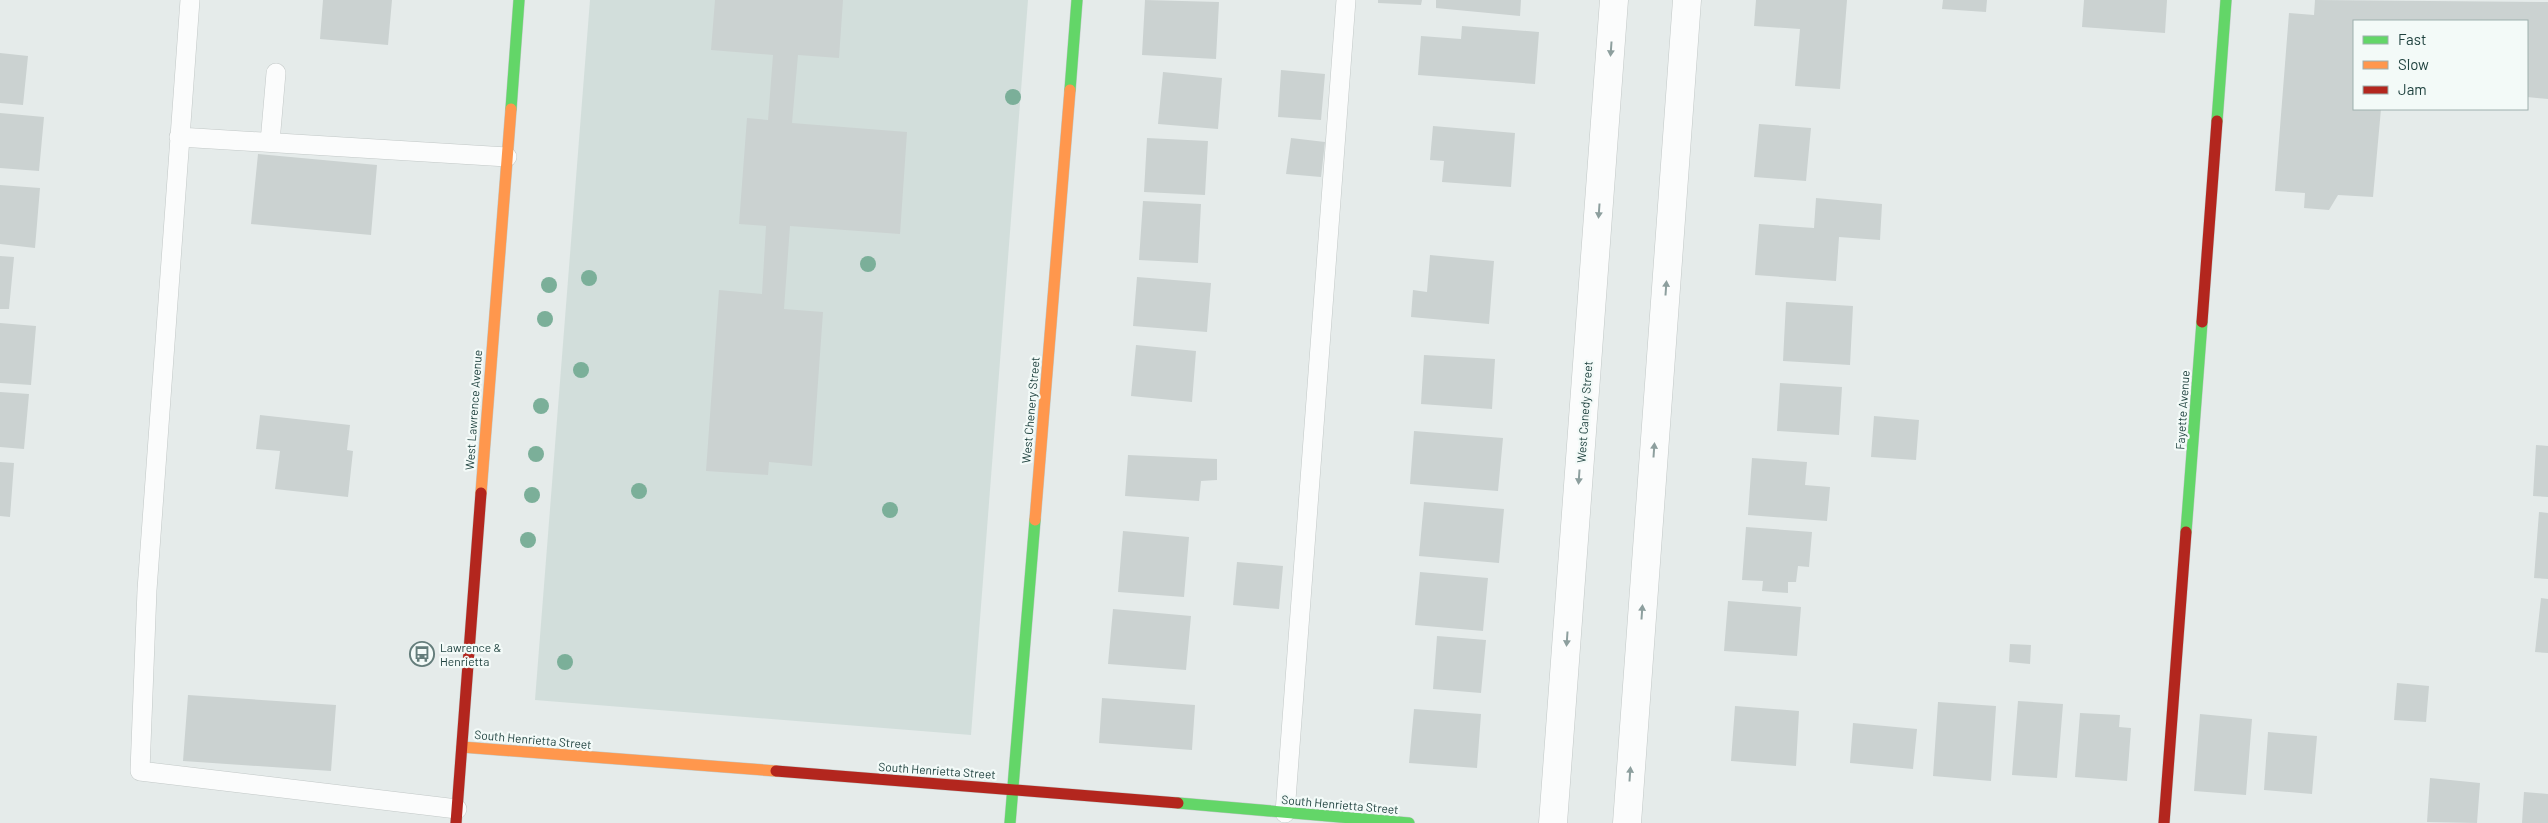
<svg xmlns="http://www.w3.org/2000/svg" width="2548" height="823" font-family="Barlow,sans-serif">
<rect width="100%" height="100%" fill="#e5ebea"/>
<!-- built -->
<path fill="#d2dedb" d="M 590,0 L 1028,0 L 971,735 L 535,700 Z"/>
<!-- building -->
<path fill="#cbd2d1" d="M 323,0 L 392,0 L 388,45 L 320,39 Z
M 715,0 L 843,0 L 839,58 L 798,55 L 792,123 L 907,132 L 900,234 L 790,226 L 784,309 L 823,312 L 812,466 L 769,462 L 768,475 L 706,471 L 719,290 L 762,294 L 766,226 L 739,224 L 747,118 L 768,120 L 773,55 L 711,50 Z
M 1145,0 L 1219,2 L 1216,59 L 1142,55 Z
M 1378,0 L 1422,0 L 1421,5 L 1378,3 Z
M 1436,0 L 1521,0 L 1520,16 L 1436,8 Z
M 1756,0 L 1847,0 L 1840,89 L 1795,86 L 1800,29 L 1754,26 Z
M 1943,0 L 1987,0 L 1986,12 L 1942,9 Z
M 2084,0 L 2167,0 L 2165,33 L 2082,27 Z
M 2315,0 L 2548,2 L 2548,99 L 2527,97 L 2527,21 L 2354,21 L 2354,109 L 2381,109 L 2373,197 L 2338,195 L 2329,210 L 2304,208 L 2305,193 L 2275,191 L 2289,13 L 2314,15 Z
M 1462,26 L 1539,32 L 1535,84 L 1418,75 L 1421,36 L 1461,39 Z
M 0,53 L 28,56 L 23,105 L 0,103 Z
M 1281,70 L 1325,74 L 1321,120 L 1278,117 Z
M 1163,72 L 1222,78 L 1218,129 L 1158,124 Z
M 0,113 L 44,117 L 39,171 L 0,168 Z
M 1759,124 L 1811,128 L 1806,181 L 1754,177 Z
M 1433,126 L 1515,133 L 1511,187 L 1442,182 L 1444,161 L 1430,160 Z
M 1147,138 L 1208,141 L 1205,195 L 1144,192 Z
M 1291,138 L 1325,142 L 1321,177 L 1286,174 Z
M 258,154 L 377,165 L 371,235 L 251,224 Z
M 0,185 L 40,188 L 35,248 L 0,244 Z
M 1816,198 L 1882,204 L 1880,240 L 1839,237 L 1836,281 L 1755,275 L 1759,224 L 1814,228 Z
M 1143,201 L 1201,204 L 1198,263 L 1139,260 Z
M 1430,255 L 1494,261 L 1489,324 L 1411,317 L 1413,290 L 1427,292 Z
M 0,256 L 14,257 L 9,309 L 0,309 Z
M 1137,277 L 1211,283 L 1207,332 L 1133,326 Z
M 1786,302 L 1853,306 L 1850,365 L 1783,361 Z
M 0,323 L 36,326 L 31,385 L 0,383 Z
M 1136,345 L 1196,351 L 1192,402 L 1131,396 Z
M 1424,355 L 1495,359 L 1492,409 L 1421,404 Z
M 1780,383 L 1842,387 L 1839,435 L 1777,431 Z
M 0,392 L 29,394 L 24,449 L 0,447 Z
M 260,415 L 350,425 L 347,450 L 353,451 L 348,497 L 275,489 L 280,451 L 256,449 Z
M 1874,416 L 1919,420 L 1916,460 L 1871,457 Z
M 1414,431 L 1503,438 L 1498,491 L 1410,484 Z
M 2536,445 L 2548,446 L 2548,497 L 2533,496 Z
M 1128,455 L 1217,459 L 1217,480 L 1201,481 L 1199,501 L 1125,496 Z
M 1752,458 L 1807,462 L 1805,485 L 1830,487 L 1827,521 L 1748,515 Z
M 0,462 L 14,463 L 10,517 L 0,516 Z
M 1424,502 L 1504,509 L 1499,563 L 1419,556 Z
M 2539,512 L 2548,513 L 2548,579 L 2534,578 Z
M 1746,527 L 1812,532 L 1809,567 L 1798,566 L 1796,582 L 1788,582 L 1788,593 L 1762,591 L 1763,581 L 1742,580 Z
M 1123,531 L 1189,537 L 1184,597 L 1118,592 Z
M 1237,562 L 1283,566 L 1279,609 L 1233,605 Z
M 1420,572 L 1488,578 L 1483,631 L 1415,625 Z
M 2541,598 L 2548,599 L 2548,653 L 2535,652 Z
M 1728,601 L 1801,607 L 1797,656 L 1724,651 Z
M 1113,609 L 1191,616 L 1186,670 L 1108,664 Z
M 1437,636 L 1486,640 L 1481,693 L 1433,689 Z
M 2010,644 L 2031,645 L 2030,664 L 2009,662 Z
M 2397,683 L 2429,686 L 2426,722 L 2394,720 Z
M 188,695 L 336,705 L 331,771 L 183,761 Z
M 1102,698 L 1195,705 L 1192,750 L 1099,743 Z
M 2018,701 L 2063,704 L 2057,778 L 2012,775 Z
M 1938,702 L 1996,706 L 1991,781 L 1933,776 Z
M 1735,706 L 1799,711 L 1796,766 L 1731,761 Z
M 1414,709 L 1481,714 L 1477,768 L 1409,763 Z
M 2080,713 L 2120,715 L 2119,727 L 2131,728 L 2127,781 L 2075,777 Z
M 2200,714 L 2252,719 L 2246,795 L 2194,791 Z
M 1853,723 L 1917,729 L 1913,769 L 1850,763 Z
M 2268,732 L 2317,736 L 2312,794 L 2264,790 Z
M 2430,778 L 2480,783 L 2477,823 L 2427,822 Z
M 2524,792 L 2548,794 L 2548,823 L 2522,823 Z"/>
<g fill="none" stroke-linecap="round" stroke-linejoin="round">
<defs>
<path id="lane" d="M 190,0 L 147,590 L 140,771 L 457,809
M 179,137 L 507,157
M 270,142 L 276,73
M 1285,813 L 1346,0"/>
<path id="street" d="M 1553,823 L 1614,0
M 1627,823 L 1687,0"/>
<path id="fast" d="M 1070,90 L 1077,0
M 511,109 L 519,0
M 2217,121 L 2226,0
M 2186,532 L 2202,322
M 1178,803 L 1409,823
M 1010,823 L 1035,520"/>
<path id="slow" d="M 481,493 L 511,109
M 1035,520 L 1070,90
M 462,747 L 776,771"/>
<path id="jam" d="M 2202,322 L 2217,121
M 776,771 L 1178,803
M 456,823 L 481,493
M 2164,823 L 2186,532"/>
</defs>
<!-- lane casing -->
<use href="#lane" stroke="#c2c8c7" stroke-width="20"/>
<!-- street casing -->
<use href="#street" stroke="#c2c8c7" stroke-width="29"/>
<!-- fast casing -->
<use href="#fast" stroke="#c0c9c7" stroke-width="12"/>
<!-- slow casing -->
<use href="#slow" stroke="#c0c9c7" stroke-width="12"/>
<!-- jam casing -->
<use href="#jam" stroke="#c0c9c7" stroke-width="12"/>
<!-- lane -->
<use href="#lane" stroke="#fbfcfc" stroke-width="19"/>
<!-- street -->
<use href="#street" stroke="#fbfcfc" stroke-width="28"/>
<!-- fast -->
<use href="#fast" stroke="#63d668" stroke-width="11"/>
<!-- slow -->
<use href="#slow" stroke="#ff974d" stroke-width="11"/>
<!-- jam -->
<use href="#jam" stroke="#b3261e" stroke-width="11"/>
</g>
<!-- trees -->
<g fill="#7baf99">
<circle cx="1013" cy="97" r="8"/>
<circle cx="868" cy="264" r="8"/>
<circle cx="589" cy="278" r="8"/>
<circle cx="549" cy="285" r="8"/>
<circle cx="545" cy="319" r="8"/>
<circle cx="581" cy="370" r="8"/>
<circle cx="541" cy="406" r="8"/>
<circle cx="536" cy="454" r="8"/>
<circle cx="639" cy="491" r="8"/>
<circle cx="532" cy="495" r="8"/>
<circle cx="890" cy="510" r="8"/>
<circle cx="528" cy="540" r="8"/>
<circle cx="565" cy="662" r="8"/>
</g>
<!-- one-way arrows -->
<defs><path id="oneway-solid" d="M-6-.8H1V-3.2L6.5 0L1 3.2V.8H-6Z" transform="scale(1.25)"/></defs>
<g fill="#8d9f9e">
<use href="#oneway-solid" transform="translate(1611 49) rotate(94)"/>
<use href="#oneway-solid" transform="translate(1599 211) rotate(94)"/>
<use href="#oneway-solid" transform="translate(1666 288) rotate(-86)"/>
<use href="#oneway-solid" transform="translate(1654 450) rotate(-86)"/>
<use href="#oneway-solid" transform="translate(1579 477) rotate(94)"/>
<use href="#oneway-solid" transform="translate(1642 612) rotate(-86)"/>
<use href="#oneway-solid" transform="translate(1567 639) rotate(94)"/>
<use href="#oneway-solid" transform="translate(1630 774) rotate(-86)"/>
</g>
<!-- icons -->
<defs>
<symbol id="bus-ring" viewBox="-11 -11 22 22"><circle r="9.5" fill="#f3faf8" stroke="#647d7b" stroke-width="1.5"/><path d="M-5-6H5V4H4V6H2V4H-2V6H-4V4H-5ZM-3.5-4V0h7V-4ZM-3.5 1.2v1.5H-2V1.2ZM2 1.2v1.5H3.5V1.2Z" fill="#647d7b"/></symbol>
</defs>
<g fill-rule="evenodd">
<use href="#bus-ring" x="408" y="640" width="28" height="28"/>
</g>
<g text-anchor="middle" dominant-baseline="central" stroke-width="4.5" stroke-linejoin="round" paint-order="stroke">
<!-- street labels -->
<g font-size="12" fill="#1f423f" stroke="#f3faf8">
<text transform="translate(473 410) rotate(-86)">West Lawrence Avenue</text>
<text transform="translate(1030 410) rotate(-85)">West Chenery Street</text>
<text transform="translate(2182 410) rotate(-86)">Fayette Avenue</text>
<text transform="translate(1584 412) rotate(-86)">West Canedy Street</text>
<text transform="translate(533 739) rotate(5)">South Henrietta Street</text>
<text transform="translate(937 770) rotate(4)">South Henrietta Street</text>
<text transform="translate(1340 804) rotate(5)">South Henrietta Street</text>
</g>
<!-- poi labels -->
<g font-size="12" fill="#1f423f" stroke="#f3faf8" text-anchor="start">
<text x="440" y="647">Lawrence &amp;<tspan x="440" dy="14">Henrietta</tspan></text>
</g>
</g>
<!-- legend -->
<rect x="2353" y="20" width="175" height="90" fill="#f3faf8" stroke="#9eb0ae"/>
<rect x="2363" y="36" width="25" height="8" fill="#63d668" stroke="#9eb0ae"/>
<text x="2398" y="45" font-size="15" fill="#1f423f">Fast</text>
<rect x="2363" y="61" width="25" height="8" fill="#ff974d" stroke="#9eb0ae"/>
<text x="2398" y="70" font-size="15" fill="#1f423f">Slow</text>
<rect x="2363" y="86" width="25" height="8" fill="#b3261e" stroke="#9eb0ae"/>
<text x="2398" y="95" font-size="15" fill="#1f423f">Jam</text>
</svg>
